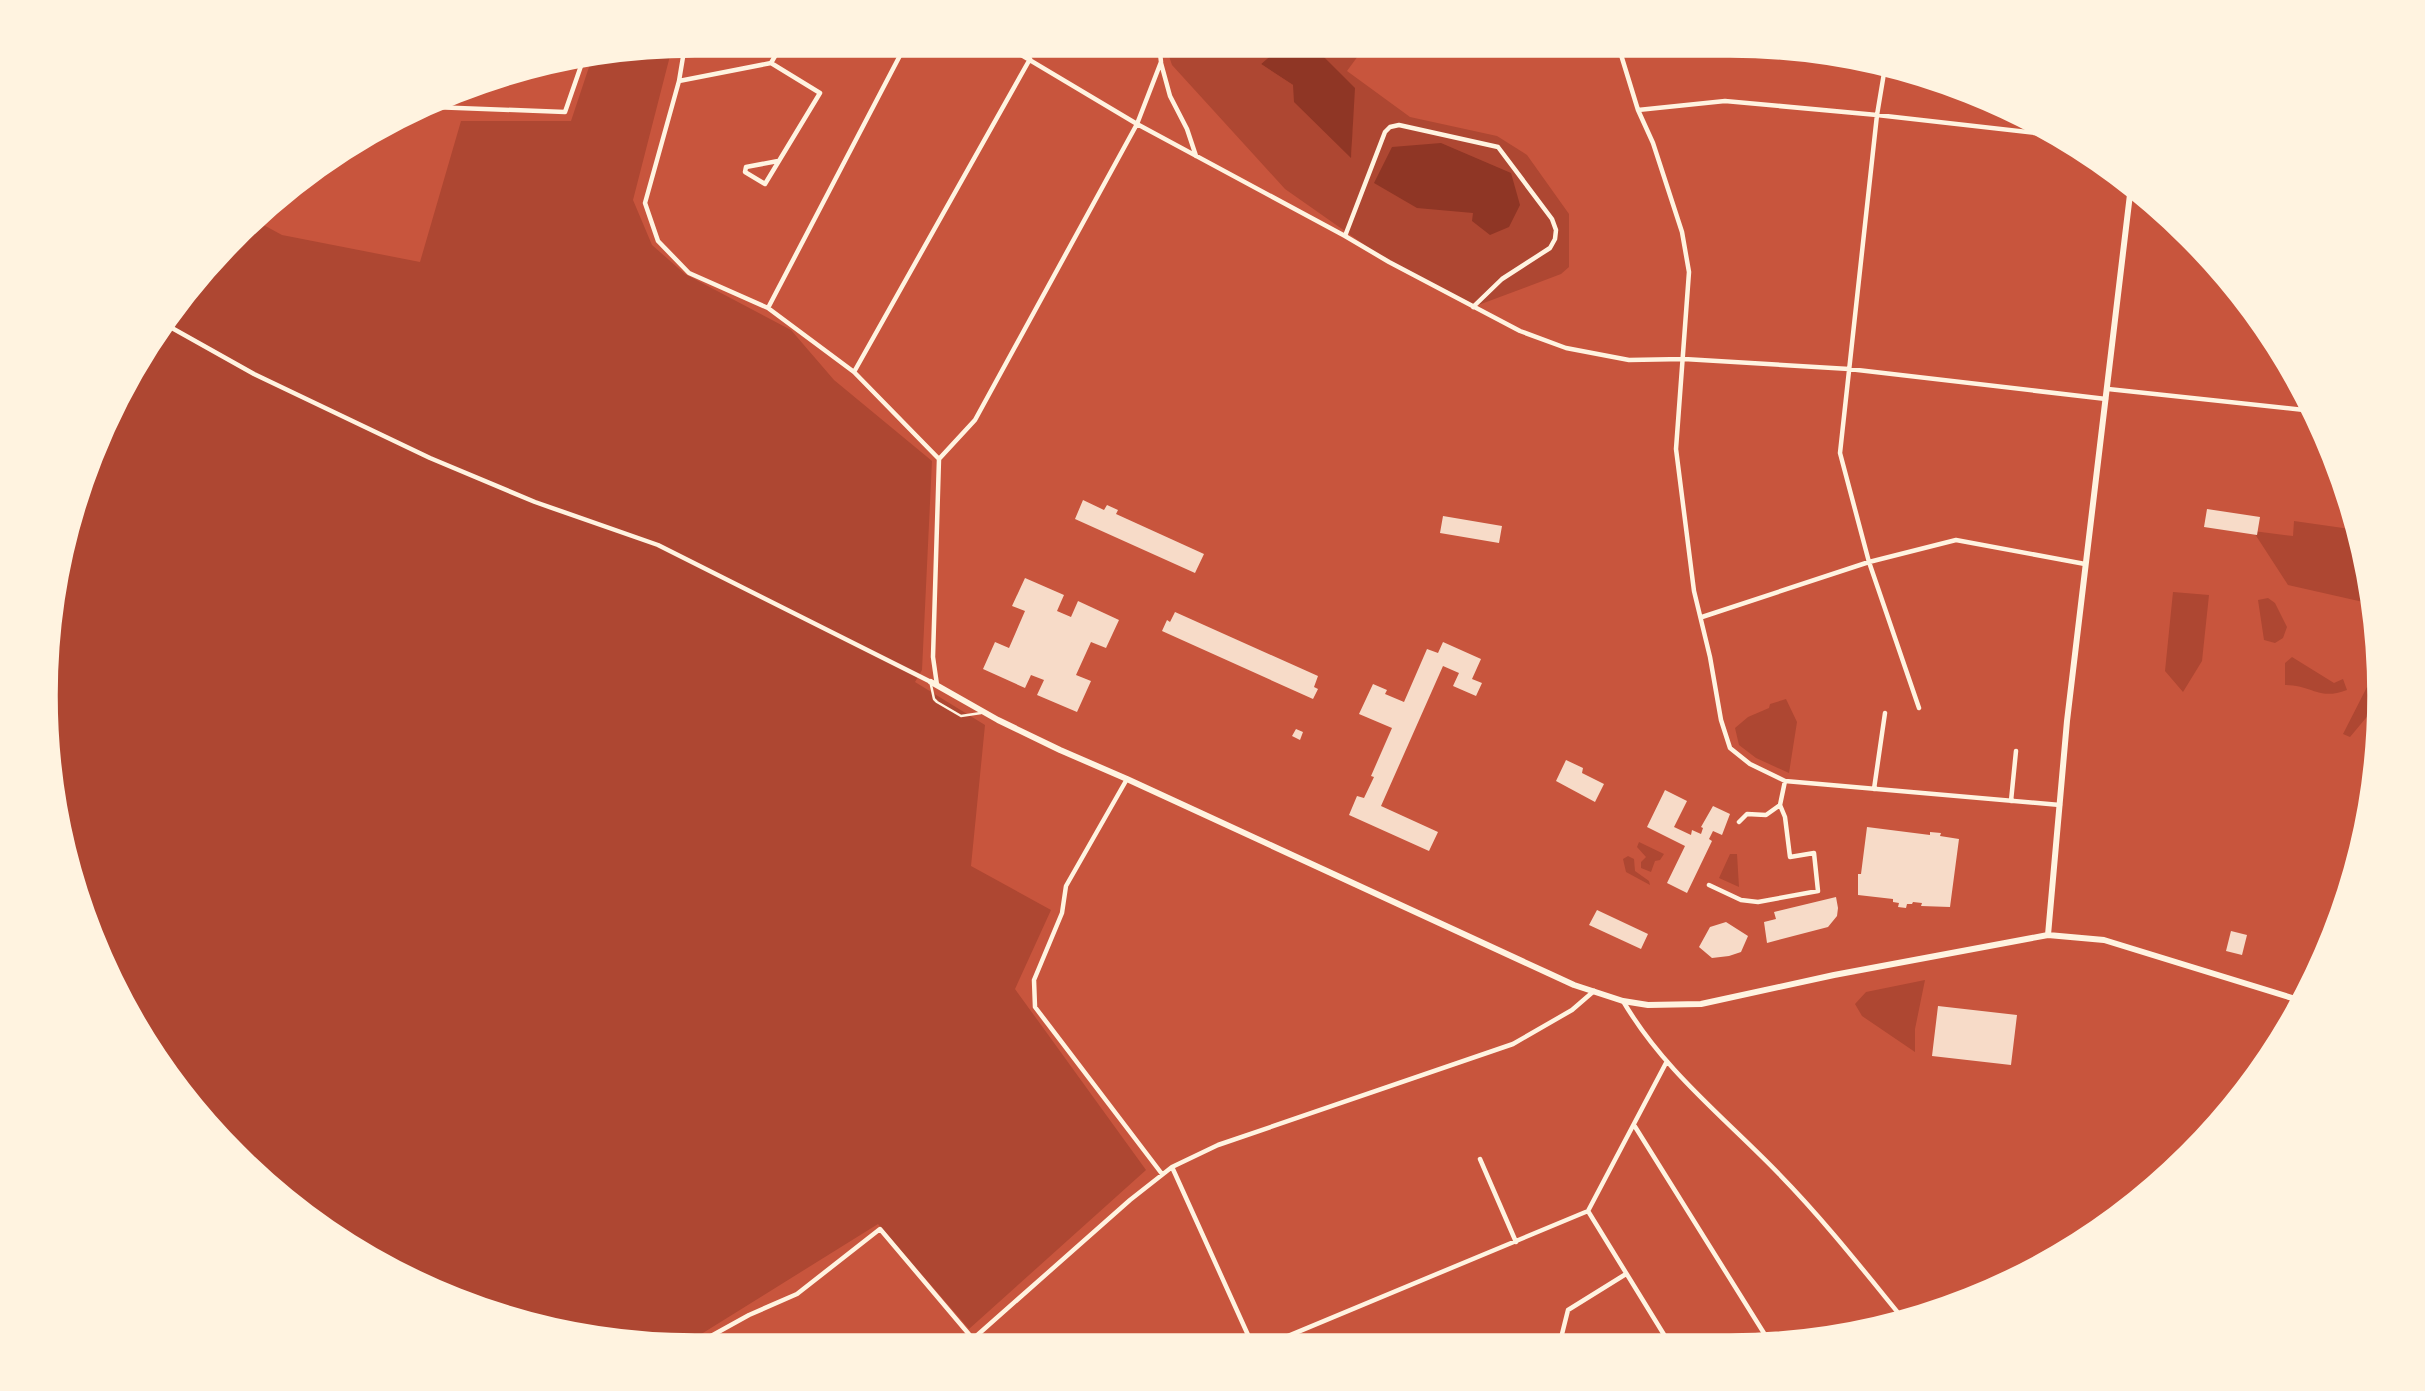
<svg xmlns="http://www.w3.org/2000/svg" width="2425" height="1391" font-family="'IBM Plex Sans',sans-serif">
<rect width="100%" height="100%" fill="#c8553d"/>
<!-- green -->
<path fill="#ae4732" d="M 1165,44 L 1283,45 L 1261,64 L 1293,85 L 1351,157 L 1354,88 L 1312,45 L 1366,45 L 1347,71 L 1410,117 L 1497,136 L 1527,155 L 1569,214 L 1569,267 L 1561,274 L 1473,307 L 1389,262 L 1285,189 L 1172,65 Z
M 672,48 L 633,200 L 652,245 L 685,274 L 791,330 L 834,380 L 932,461 L 922,670 L 915,682 L 985,725 L 971,866 L 1051,910 L 1015,989 L 1146,1170 L 969,1329 L 878,1224 L 682,1346 L 652,1346 L 486,1313 L 334,1238 L 179,1093 L 93,945 L 45,738 L 66,526 L 154,333 L 258,222 L 282,235 L 420,262 L 461,121 L 571,121 L 591,61 Z
M 2294,521 L 2357,530 L 2369,568 L 2372,604 L 2288,585 L 2253,531 L 2293,536 Z
M 2173,592 L 2209,595 L 2202,661 L 2183,692 L 2165,671 Z
M 2268,598 L 2275,603 L 2287,627 L 2283,638 L 2275,643 L 2264,640 L 2258,600 Z
M 2292,657 L 2334,683 L 2343,679 L 2347,690 C 2318,701 2313,685 2285,685 L 2285,663 Z
M 2368,685 L 2381,690 L 2381,700 L 2350,737 L 2343,734 Z
M 1786,699 L 1797,722 L 1789,773 L 1756,758 L 1739,745 L 1735,728 L 1748,717 L 1769,708 L 1770,704 Z
M 1639,842 L 1664,854 L 1660,860 L 1655,861 L 1651,872 L 1641,868 L 1641,862 L 1646,857 L 1637,847 Z
M 1730,854 L 1737,854 L 1739,887 L 1719,878 Z
M 1628,856 L 1634,859 L 1635,871 L 1649,881 L 1650,885 L 1626,872 L 1623,859 Z
M 1925,980 L 1915,1029 L 1915,1052 L 1862,1016 L 1855,1004 L 1866,992 Z"/>
<!-- water -->
<path fill="#8f3625" d="M 1283,45 L 1312,45 L 1355,88 L 1351,158 L 1294,102 L 1293,85 L 1261,64 Z
M 1441,143 L 1511,173 L 1520,205 L 1509,227 L 1490,235 L 1472,221 L 1473,213 L 1417,208 L 1374,183 L 1392,147 Z"/>
<!-- building -->
<path fill="#f7dbc8" d="M 1083,500 L 1104,510 L 1107,505 L 1118,510 L 1116,514 L 1204,554 L 1195,573 L 1075,519 Z
M 2207,509 L 2260,517 L 2257,535 L 2204,527 Z
M 1443,516 L 1502,526 L 1499,543 L 1440,533 Z
M 1025,578 L 1064,595 L 1057,611 L 1071,617 L 1078,601 L 1119,620 L 1106,648 L 1091,642 L 1076,675 L 1091,681 L 1077,712 L 1037,695 L 1044,680 L 1031,675 L 1025,688 L 983,669 L 995,642 L 1009,648 L 1025,611 L 1012,606 Z
M 1175,612 L 1318,676 L 1314,687 L 1318,689 L 1313,699 L 1162,631 L 1167,620 L 1170,622 Z
M 1443,642 L 1481,659 L 1472,679 L 1482,683 L 1476,696 L 1453,686 L 1459,673 L 1443,666 L 1381,806 L 1438,832 L 1429,851 L 1349,815 L 1357,796 L 1364,798 L 1374,777 L 1371,776 L 1392,728 L 1359,714 L 1373,684 L 1387,690 L 1385,694 L 1404,702 L 1427,649 L 1438,653 Z
M 1296,729 L 1303,732 L 1300,740 L 1292,736 Z
M 1566,760 L 1583,768 L 1582,773 L 1604,784 L 1595,802 L 1556,781 Z
M 1665,790 L 1687,801 L 1674,827 L 1691,835 L 1692,830 L 1701,834 L 1703,828 L 1701,827 L 1713,806 L 1730,814 L 1722,835 L 1713,831 L 1709,839 L 1712,841 L 1687,893 L 1667,883 L 1685,846 L 1647,827 Z
M 1867,827 L 1930,835 L 1930,832 L 1941,833 L 1940,836 L 1959,839 L 1950,907 L 1921,906 L 1922,903 L 1913,902 L 1912,904 L 1907,904 L 1906,908 L 1898,907 L 1899,903 L 1893,902 L 1893,899 L 1858,895 L 1858,874 L 1861,874 Z
M 1836,897 L 1838,908 L 1837,916 L 1828,927 L 1767,943 L 1764,922 L 1776,919 L 1774,912 Z
M 1597,910 L 1648,934 L 1641,949 L 1589,925 Z
M 1726,922 L 1748,936 L 1741,952 L 1729,956 L 1712,958 L 1699,947 L 1710,927 Z
M 2231,931 L 2247,935 L 2242,955 L 2226,951 Z
M 1938,1006 L 2017,1015 L 2011,1065 L 1932,1056 Z"/>
<g fill="none" stroke-linecap="round" stroke-linejoin="round">
<!-- service -->
<path stroke="#fff3e0" stroke-width="2.5" d="M 931,685 L 934,699 L 937,702 L 961,716 L 981,713"/>
<!-- minor -->
<path stroke="#fff3e0" stroke-width="4.5" d="M 1003,44 L 1137,124 L 1345,236 L 1389,262 L 1520,331 L 1566,348 L 1629,360 L 1684,359 L 1849,369 L 2106,399
M 685,45 L 679,81 L 645,203 L 658,241 L 689,273 L 768,308 L 854,372 L 939,459
M 1618,45 L 1638,110 L 1653,143 L 1682,232 L 1689,272 L 1676,449 L 1694,591 L 1710,657 L 1721,720 L 1730,748 L 1750,764 L 1785,781 L 2060,805
M 771,63 L 820,93 L 765,184 L 745,172 L 746,167 L 778,161
M 1161,63 L 1170,96 L 1187,129 L 1196,156
M 1885,67 L 1877,115 L 1840,453 L 1869,562 L 1919,708
M 679,81 L 771,63 L 782,44
M 432,107 L 565,112 L 582,63
M 1638,110 L 1725,101 L 1877,115 L 2053,135
M 1345,236 L 1385,132 L 1390,127 L 1399,125 L 1498,147 L 1552,219 L 1556,230 L 1555,239 L 1550,248 L 1502,279 L 1473,307
M 768,308 L 906,44
M 163,323 L 254,374 L 430,458 L 535,502 L 658,545 L 931,682
M 854,372 L 1030,59
M 2108,389 L 2313,411
M 939,459 L 975,420 L 1137,124 L 1161,62 L 1159,44
M 1702,617 L 1869,562 L 1956,540 L 2085,564
M 937,685 L 933,657 L 939,459
M 1127,779 L 1066,886 L 1062,913 L 1034,980 L 1035,1007 L 1162,1174
M 1874,789 L 1885,713
M 2011,801 L 2016,751
M 1739,822 L 1747,814 L 1766,815 L 1780,805 L 1785,781
M 1709,885 L 1741,900 L 1758,902 L 1818,891 L 1814,853 L 1790,857 L 1785,817 L 1780,805
M 1623,1001 C 1664,1071 1724,1117 1779,1174 C 1824,1220 1864,1271 1904,1320
M 1634,1125 L 1772,1346
M 1480,1159 L 1516,1242
M 1172,1167 L 1253,1346
M 1588,1211 L 1671,1346
M 693,1346 L 749,1315 L 797,1294 L 880,1229 L 973,1339
M 965,1346 L 1130,1200 L 1172,1167 L 1218,1145 L 1513,1044 L 1572,1010 L 1594,991
M 1264,1346 L 1588,1211 L 1666,1063
M 1559,1346 L 1568,1310 L 1626,1274"/>
<!-- tertiary -->
<path stroke="#fff3e0" stroke-width="6" d="M 931,682 L 998,720 L 1060,750 L 1127,779 L 1548,973 L 1574,985 L 1623,1001 L 1648,1005 L 1701,1004 L 1834,975 L 2048,935 L 2104,940 L 2302,1001
M 2048,935 L 2067,721 L 2131,186"/>
</g>
<!-- crop -->
<path d="M0 0H2425V1391H0ZM695 56H1730A639 639 0 0 1 2369 695V696A639 639 0 0 1 1730 1335H695A639 639 0 0 1 56 696V695A639 639 0 0 1 695 56Z" fill="#fff3e0" fill-rule="evenodd"/>
<path fill="none" stroke="#fff3e0" stroke-width="3.5" d="M695 56H1730A639 639 0 0 1 2369 695V696A639 639 0 0 1 1730 1335H695A639 639 0 0 1 56 696V695A639 639 0 0 1 695 56Z"/>
</svg>
